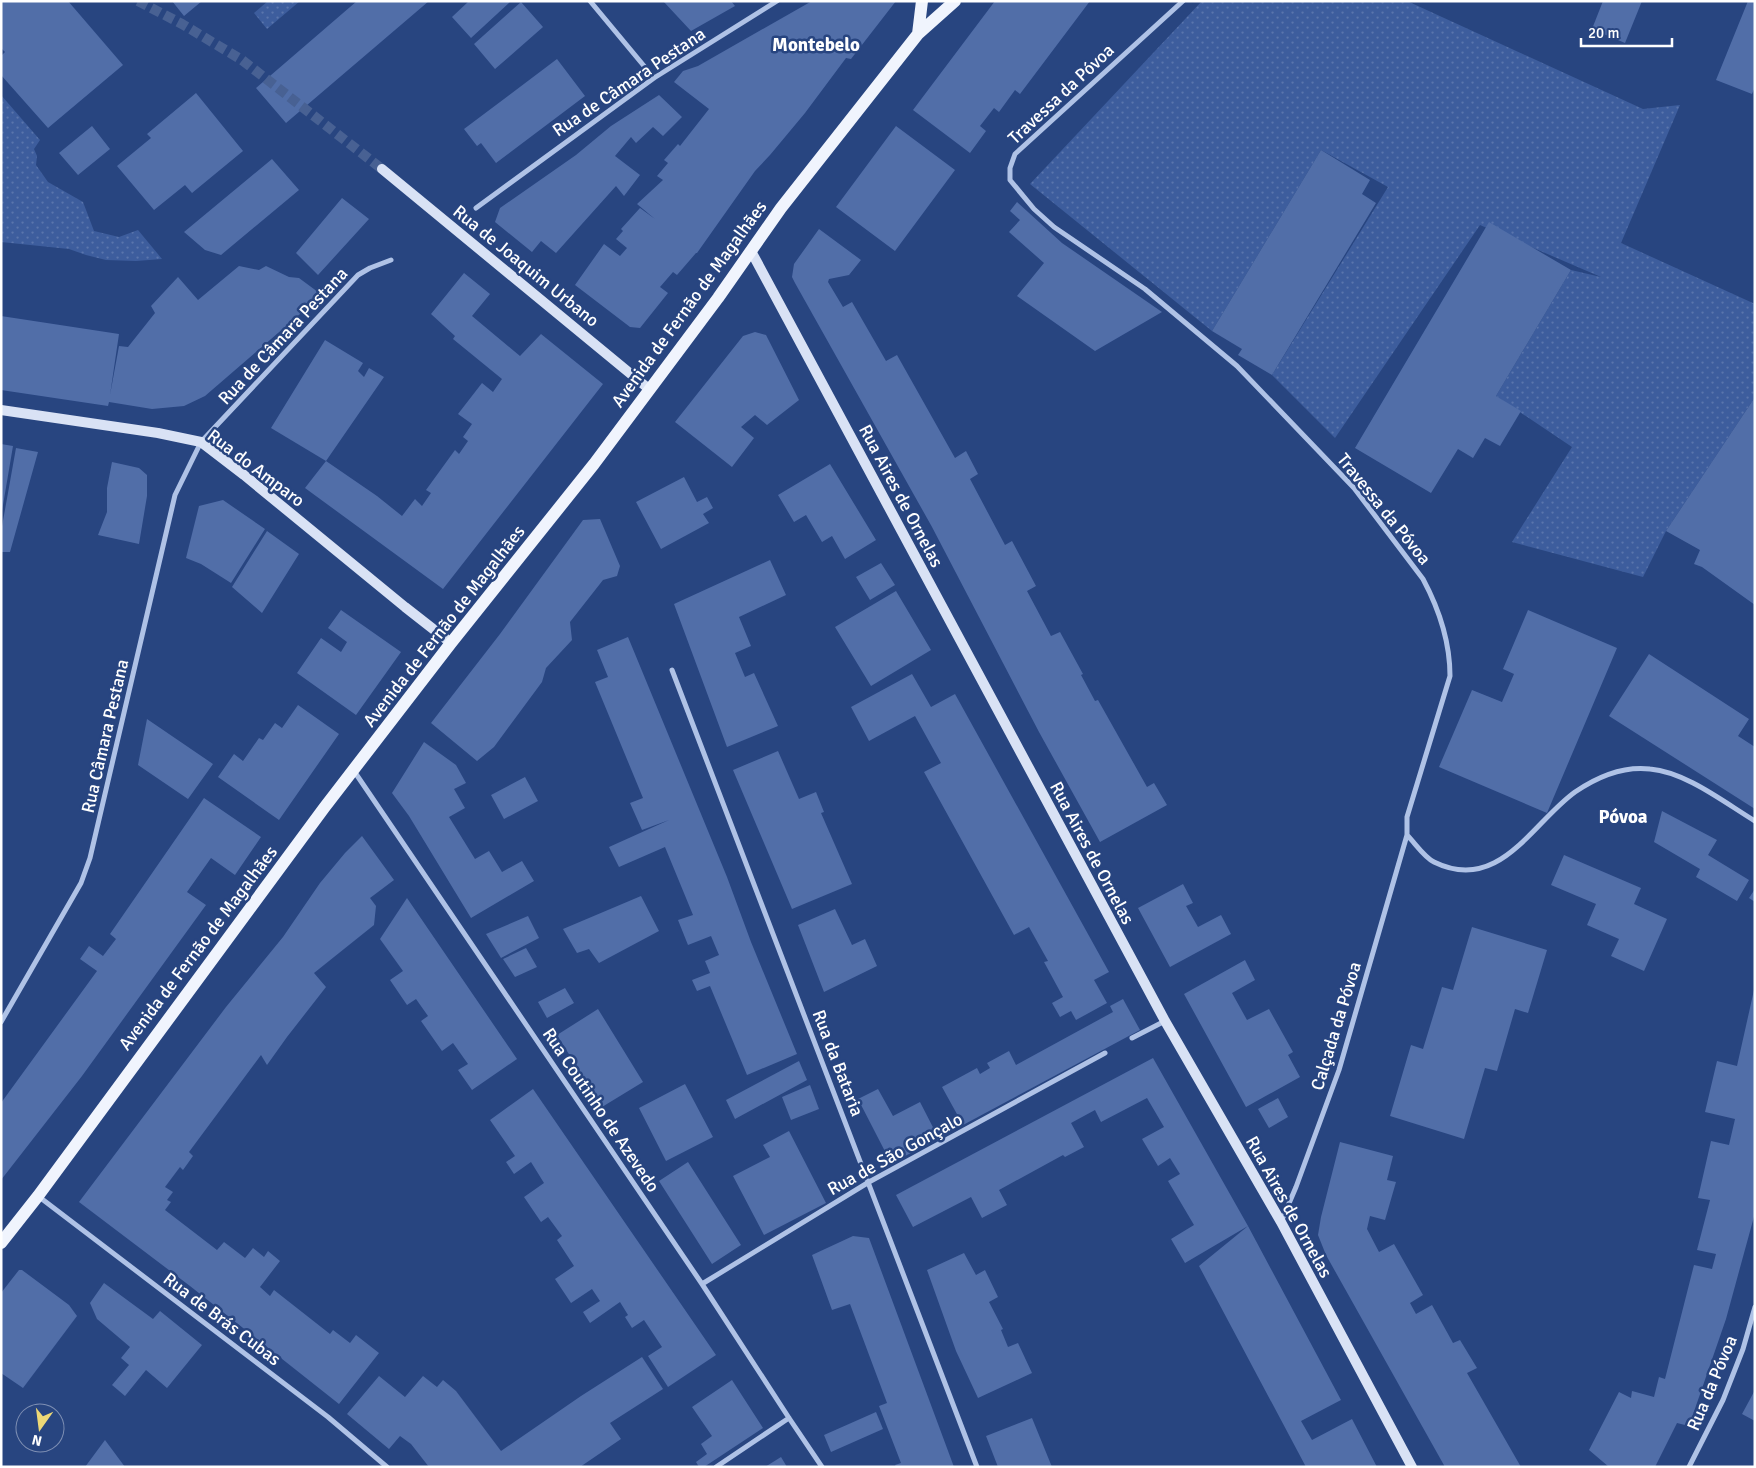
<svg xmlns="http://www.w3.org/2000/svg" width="1756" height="1468" font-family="Signika,sans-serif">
<defs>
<pattern id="grass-dots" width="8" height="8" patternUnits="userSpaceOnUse" patternTransform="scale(1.25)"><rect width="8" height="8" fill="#3d5d9d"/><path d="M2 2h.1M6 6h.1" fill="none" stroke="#5a75ac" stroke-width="1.8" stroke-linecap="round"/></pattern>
</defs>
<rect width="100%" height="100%" fill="#284580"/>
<!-- grass -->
<path fill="url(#grass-dots)" d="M 268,1 L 300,1 L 267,29 L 254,13 Z
M 1202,1 L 1407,1 L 1643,109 L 1680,105 L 1621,243 L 1755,304 L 1755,397 L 1666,531 L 1643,577 L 1512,542 L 1572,447 L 1496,396 L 1571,270 L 1601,277 L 1480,225 L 1335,438 L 1272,375 L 1388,187 L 1321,150 L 1212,331 L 1030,184 Z
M 1,95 L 40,140 L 34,149 L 37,156 L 36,165 L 48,182 L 83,202 L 94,231 L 119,237 L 138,230 L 162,259 L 136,261 L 106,260 L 86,255 L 69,249 L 1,242 Z"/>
<!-- building -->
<path fill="#516ea8" d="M 1,1 L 68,1 L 123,65 L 48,128 L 1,75 L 1,56 L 5,52 L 1,48 Z
M 172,1 L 202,1 L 184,16 Z
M 357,1 L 429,1 L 286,123 L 256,88 Z
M 469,1 L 511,1 L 471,38 L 452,17 Z
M 663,1 L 731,1 L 735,6 L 691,31 Z
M 812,1 L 896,1 L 851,59 L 846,58 L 805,113 L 770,155 L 755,171 L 697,253 L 696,253 L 677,275 L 673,272 L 660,287 L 668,293 L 640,328 L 630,327 L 575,285 L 604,244 L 620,256 L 627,248 L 616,239 L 623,231 L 621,229 L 640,208 L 655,219 L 637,204 L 663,180 L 657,176 L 668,163 L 664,160 L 678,144 L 680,146 L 709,109 L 674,82 L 683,71 L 698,66 Z
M 995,1 L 1090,1 L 1020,94 L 1015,90 L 999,112 L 994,108 L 980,126 L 986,131 L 970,153 L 913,110 Z
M 1603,1 L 1642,1 L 1625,43 L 1592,29 Z
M 1748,1 L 1755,1 L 1755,87 L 1752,94 L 1716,80 Z
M 521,2 L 543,27 L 495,69 L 474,44 Z
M 557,59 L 585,96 L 496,163 L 481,143 L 477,146 L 464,129 Z
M 196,93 L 243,151 L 192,193 L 185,185 L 154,210 L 117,166 L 151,138 L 147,134 Z
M 659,95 L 682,117 L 663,136 L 653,127 L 636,143 L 631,137 L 615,156 L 640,175 L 624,196 L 616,186 L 556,253 L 541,241 L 532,252 L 495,222 L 500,208 L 576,155 L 611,126 Z
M 92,126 L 110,149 L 78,175 L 59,153 Z
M 896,126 L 955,170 L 895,251 L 836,207 Z
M 1321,150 L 1370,180 L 1362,194 L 1376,203 L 1272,375 L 1238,355 L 1242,349 L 1212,331 Z
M 272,159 L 299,190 L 221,255 L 205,250 L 184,232 Z
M 342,198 L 369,219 L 318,275 L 296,253 Z
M 1017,202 L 1062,243 L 1162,312 L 1095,351 L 1017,296 L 1044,263 L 1009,232 L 1020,220 L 1010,211 Z
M 1489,222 L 1571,270 L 1496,396 L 1521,411 L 1500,446 L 1485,438 L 1473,458 L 1458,449 L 1431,493 L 1355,448 Z
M 819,229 L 861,260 L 849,275 L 829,279 L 828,282 L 843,307 L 852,302 L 886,361 L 897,355 L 955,458 L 966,451 L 978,474 L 970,479 L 1005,545 L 1012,541 L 1036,586 L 1027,591 L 1051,636 L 1060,632 L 1083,674 L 1081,675 L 1095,701 L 1098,700 L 1147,787 L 1154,783 L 1167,805 L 1100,842 L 1039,732 L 932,527 L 795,283 L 792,277 L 794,264 Z
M 239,266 L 259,270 L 266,266 L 289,277 L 299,278 L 322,295 L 205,396 L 184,406 L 152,409 L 109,402 L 108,406 L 1,390 L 1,316 L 119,334 L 110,395 L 119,346 L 128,347 L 155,313 L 151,306 L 178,277 L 198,300 Z
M 464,273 L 490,294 L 472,316 L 520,356 L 541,334 L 603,384 L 443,589 L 305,488 L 326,461 L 271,428 L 325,340 L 363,363 L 358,371 L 364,377 L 369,368 L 384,377 L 326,461 L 377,496 L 402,516 L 415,499 L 422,506 L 431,493 L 426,490 L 455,450 L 459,454 L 468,441 L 463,437 L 472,424 L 458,414 L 482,383 L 493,392 L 502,379 L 453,339 L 455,336 L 431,314 Z
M 755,332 L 766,335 L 799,400 L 767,425 L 755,415 L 741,427 L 754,438 L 732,467 L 675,422 L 743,336 Z
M 1755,397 L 1755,605 L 1702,567 L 1694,564 L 1700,550 L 1666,531 Z
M 1,444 L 13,446 L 2,511 L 1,511 Z
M 16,448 L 38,452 L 10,552 L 1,552 L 1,532 Z
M 112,462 L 139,468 L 147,475 L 147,496 L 139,544 L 98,535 L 107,512 L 107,488 Z
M 830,464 L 876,540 L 845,559 L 832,536 L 822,542 L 806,515 L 794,522 L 778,495 Z
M 684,477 L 697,502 L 707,497 L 713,508 L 703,514 L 709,523 L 661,549 L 636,502 Z
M 223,500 L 265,529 L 231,583 L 201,564 L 186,558 L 199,506 Z
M 600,519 L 620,566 L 617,576 L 603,580 L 570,622 L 572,640 L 546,668 L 542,682 L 494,747 L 477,761 L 431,723 L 500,634 L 583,520 Z
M 267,531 L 299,554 L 262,613 L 232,587 Z
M 770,560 L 786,595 L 739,617 L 751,646 L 735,653 L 745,677 L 754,673 L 778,726 L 727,747 L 674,604 Z
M 881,563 L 895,585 L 870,600 L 856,577 Z
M 896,591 L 931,650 L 871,686 L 835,627 Z
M 341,610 L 401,652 L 356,715 L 297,673 L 321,638 L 341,652 L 347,642 L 328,628 Z
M 1528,610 L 1617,648 L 1547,813 L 1439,767 L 1472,690 L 1502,702 L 1514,674 L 1503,669 Z
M 628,637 L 727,877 L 751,942 L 797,1054 L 747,1075 L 710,986 L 697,991 L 692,980 L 710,973 L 705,961 L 719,955 L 711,936 L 688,945 L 678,920 L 693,915 L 665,847 L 619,867 L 609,847 L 669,820 L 642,830 L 630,803 L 643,798 L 595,682 L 608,677 L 597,650 Z
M 1649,654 L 1749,719 L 1738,736 L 1755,747 L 1755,809 L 1609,716 Z
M 912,674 L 931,707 L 955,694 L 1109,972 L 1094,980 L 1107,1003 L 1076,1020 L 1071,1011 L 1060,1017 L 1052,1003 L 1063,997 L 1044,962 L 1048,961 L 1029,927 L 1014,935 L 924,772 L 941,763 L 915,716 L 869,741 L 851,707 Z
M 298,705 L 339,734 L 279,820 L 218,777 L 234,754 L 243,761 L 259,738 L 263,740 L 275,723 L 282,728 Z
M 147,719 L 213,764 L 188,799 L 138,765 Z
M 424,742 L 456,765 L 466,783 L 454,789 L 465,808 L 449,817 L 475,859 L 489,851 L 502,872 L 522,861 L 534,881 L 471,918 L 409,816 L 392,793 Z
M 778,751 L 799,799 L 816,792 L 824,812 L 821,813 L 852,884 L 792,909 L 733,770 Z
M 525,777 L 538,801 L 504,819 L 491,795 Z
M 204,798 L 261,837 L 235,875 L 211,858 L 187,892 L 206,905 L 82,1076 L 1,1180 L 1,1103 L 97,971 L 80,959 L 89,946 L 103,956 L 116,939 L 110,934 Z
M 1662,811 L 1717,840 L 1708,855 L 1749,880 L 1737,901 L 1696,877 L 1700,869 L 1654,842 Z
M 362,836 L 394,880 L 370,898 L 376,906 L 374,925 L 314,973 L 326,987 L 287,1037 L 267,1065 L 261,1055 L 189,1152 L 193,1156 L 183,1170 L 180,1167 L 165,1187 L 173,1192 L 167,1200 L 171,1202 L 165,1210 L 217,1250 L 224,1242 L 245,1258 L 253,1248 L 264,1257 L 268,1251 L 280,1261 L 260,1287 L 270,1296 L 274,1290 L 330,1334 L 333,1330 L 350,1343 L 356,1335 L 379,1353 L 339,1404 L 190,1286 L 79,1202 L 226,1007 L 283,937 L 320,883 L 345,853 Z
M 1564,855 L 1641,888 L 1634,904 L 1667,919 L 1644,971 L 1611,956 L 1619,939 L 1587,925 L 1596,904 L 1551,885 Z
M 1183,884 L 1193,903 L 1186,906 L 1198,927 L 1221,915 L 1231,934 L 1170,967 L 1138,908 Z
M 1755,889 L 1755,902 L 1749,898 Z
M 641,896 L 659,931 L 599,963 L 589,949 L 577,953 L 563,929 Z
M 407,898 L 517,1059 L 472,1090 L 458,1070 L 468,1064 L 453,1043 L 442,1051 L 421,1021 L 428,1016 L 416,999 L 407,1005 L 390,980 L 403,971 L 380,939 Z
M 835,909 L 852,945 L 865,939 L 877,966 L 824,992 L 798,925 Z
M 528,916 L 539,938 L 501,958 L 486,934 Z
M 1472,927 L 1547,950 L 1528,1013 L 1515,1009 L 1497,1071 L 1485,1068 L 1464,1139 L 1390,1116 L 1411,1045 L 1423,1049 L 1442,987 L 1453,990 Z
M 526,948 L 537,967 L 515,977 L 503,959 Z
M 1245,960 L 1255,980 L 1232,993 L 1247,1020 L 1269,1009 L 1293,1052 L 1288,1055 L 1300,1077 L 1246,1107 L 1184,994 Z
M 565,988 L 574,1003 L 547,1018 L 538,1002 Z
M 1754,990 L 1755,1213 L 1726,1319 L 1689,1426 L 1677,1423 L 1655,1467 L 1609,1467 L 1589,1450 L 1619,1392 L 1631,1398 L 1632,1391 L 1654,1397 L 1659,1377 L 1665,1379 L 1694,1265 L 1712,1269 L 1716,1254 L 1697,1250 L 1710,1200 L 1698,1198 L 1711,1141 L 1729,1145 L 1735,1119 L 1705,1112 L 1717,1061 L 1737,1066 Z
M 1123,999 L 1140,1030 L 963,1125 L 942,1087 L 977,1068 L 980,1074 L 990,1068 L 987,1063 L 1009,1051 L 1016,1065 L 1113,1012 L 1110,1006 Z
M 598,1009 L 643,1082 L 602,1107 L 557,1035 Z
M 1153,1058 L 1248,1226 L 1341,1400 L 1301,1421 L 1312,1440 L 1352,1419 L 1377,1467 L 1306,1467 L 1199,1266 L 1248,1226 L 1185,1263 L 1171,1239 L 1194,1225 L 1168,1181 L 1180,1174 L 1170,1158 L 1158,1166 L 1142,1139 L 1164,1127 L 1147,1098 L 1101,1122 L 1095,1110 L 1071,1123 L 1084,1147 L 1065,1157 L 1063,1155 L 999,1190 L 1007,1205 L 982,1218 L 971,1197 L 913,1227 L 896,1195 Z
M 799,1061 L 807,1080 L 735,1119 L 726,1100 Z
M 685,1084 L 713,1137 L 666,1161 L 639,1108 Z
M 810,1085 L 819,1109 L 791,1120 L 782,1097 Z
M 533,1089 L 716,1355 L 668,1387 L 648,1356 L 662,1347 L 644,1320 L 632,1328 L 625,1317 L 628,1315 L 620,1302 L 590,1323 L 583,1312 L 600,1301 L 592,1289 L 571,1303 L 555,1279 L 574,1266 L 557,1240 L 562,1236 L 548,1217 L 541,1222 L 524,1197 L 544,1183 L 531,1162 L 514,1174 L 506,1162 L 515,1156 L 490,1120 Z
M 878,1089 L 893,1116 L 920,1102 L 939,1139 L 891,1163 L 858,1099 Z
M 1278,1098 L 1288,1117 L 1269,1128 L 1258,1109 Z
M 789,1131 L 826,1203 L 764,1235 L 733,1176 L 770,1157 L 763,1145 Z
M 1340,1142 L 1393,1156 L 1387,1180 L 1396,1182 L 1385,1220 L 1370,1216 L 1367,1229 L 1379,1252 L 1394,1244 L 1423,1295 L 1410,1303 L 1416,1314 L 1432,1305 L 1453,1343 L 1460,1340 L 1477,1368 L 1467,1373 L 1521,1467 L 1445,1467 L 1326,1255 L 1318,1235 L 1321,1217 Z
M 688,1162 L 741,1245 L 712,1264 L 659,1181 Z
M 853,1236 L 869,1238 L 954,1467 L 896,1467 L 895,1465 L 901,1463 L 879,1406 L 887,1403 L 850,1304 L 832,1310 L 812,1255 Z
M 964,1253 L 976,1275 L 985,1270 L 998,1297 L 989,1302 L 1003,1329 L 1001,1330 L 1008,1347 L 1018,1343 L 1032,1373 L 978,1398 L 956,1351 L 927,1270 Z
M 19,1270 L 22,1270 L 69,1305 L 77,1316 L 23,1388 L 1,1373 L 1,1293 Z
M 104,1283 L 153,1319 L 160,1311 L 202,1345 L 167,1388 L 146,1370 L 125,1396 L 112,1385 L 129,1365 L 121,1358 L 130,1347 L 97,1319 L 90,1303 Z
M 642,1357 L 663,1389 L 610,1423 L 621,1439 L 580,1467 L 429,1467 L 411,1444 L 400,1436 L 389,1449 L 347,1414 L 379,1376 L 405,1397 L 423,1376 L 437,1387 L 443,1380 L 456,1391 L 501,1451 L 581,1396 Z
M 732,1380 L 763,1428 L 704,1467 L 699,1467 L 696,1462 L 707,1454 L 701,1444 L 712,1436 L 692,1407 Z
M 1755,1390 L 1755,1421 L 1742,1414 Z
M 876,1412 L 883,1429 L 831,1452 L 824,1435 Z
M 1032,1418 L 1052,1467 L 998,1467 L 986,1436 Z
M 105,1440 L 125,1467 L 85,1467 Z
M 781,1457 L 787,1467 L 765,1467 Z"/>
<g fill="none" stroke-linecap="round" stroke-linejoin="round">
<!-- secondary-tunnel -->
<path stroke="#486193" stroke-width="10" stroke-dasharray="10 5" stroke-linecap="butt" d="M 138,1 L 182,24 L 242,60 L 382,169"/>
<!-- street -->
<path stroke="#afc2e6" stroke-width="5" d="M 590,1 L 654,78
M 1183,1 L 1015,154 L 1010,168 L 1010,180 L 1034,209 L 1054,227 L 1145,289 L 1237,366 L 1354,488 L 1423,579 C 1439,609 1450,641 1450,676 L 1407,817 L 1407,835 L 1339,1070 L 1296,1187 L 1281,1222
M 476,208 L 654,78 L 777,1
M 672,670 L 977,1467
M 354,771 L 702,1284 L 789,1418 L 822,1467
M 1407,835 C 1415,843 1424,857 1434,862 C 1499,894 1532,823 1575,792 C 1597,777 1624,766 1650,769 C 1686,772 1725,803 1755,821
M 1,1022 L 81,883 L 90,858 L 175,495 L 201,442 L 358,275 L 370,268 L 391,260
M 1132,1038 L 1165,1021
M 38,1196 L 328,1417 L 387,1467
M 702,1284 L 869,1182 L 1105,1053
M 716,1467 L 789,1418
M 1689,1467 L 1723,1400 L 1743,1349 L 1755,1307"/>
<!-- secondary -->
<path stroke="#d9e2f5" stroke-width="10" d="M 382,169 L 649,389
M 751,251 L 1165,1021 L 1281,1222 L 1412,1467
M 1,410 L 158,433 L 201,442 L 244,475 L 405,607 L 451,643"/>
<!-- primary -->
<path stroke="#f0f4fd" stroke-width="12" d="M 918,34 L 922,1
M 1,1243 L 38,1196 L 324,808 L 451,643 L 594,464 L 718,298 L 781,208 L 918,34 L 955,1"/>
</g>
<g text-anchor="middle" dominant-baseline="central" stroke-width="5" stroke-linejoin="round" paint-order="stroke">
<!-- street labels -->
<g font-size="18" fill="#fff" stroke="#284580">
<text transform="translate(629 82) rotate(-34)">Rua de Câmara Pestana</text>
<text transform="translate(1061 94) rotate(-43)">Travessa da Póvoa</text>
<text transform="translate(526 266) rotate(39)">Rua de Joaquim Urbano</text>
<text transform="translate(689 304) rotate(-54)">Avenida de Fernão de Magalhães</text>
<text transform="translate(283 336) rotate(-47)">Rua de Câmara Pestana</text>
<text transform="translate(256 468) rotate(37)">Rua do Amparo</text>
<text transform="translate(901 496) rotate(62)">Rua Aires de Ornelas</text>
<text transform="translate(1384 509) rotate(51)">Travessa da Póvoa</text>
<text transform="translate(444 626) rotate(-52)">Avenida de Fernão de Magalhães</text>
<text transform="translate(105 736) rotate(-77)">Rua Câmara Pestana</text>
<text transform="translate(1092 853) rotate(62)">Rua Aires de Ornelas</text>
<text transform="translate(198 948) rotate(-53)">Avenida de Fernão de Magalhães</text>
<text transform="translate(1336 1026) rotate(-73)">Calçada da Póvoa</text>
<text transform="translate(838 1063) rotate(69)">Rua da Bataria</text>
<text transform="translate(601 1110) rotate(56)">Rua Coutinho de Azevedo</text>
<text transform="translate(895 1154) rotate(-29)">Rua de São Gonçalo</text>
<text transform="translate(1289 1207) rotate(61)">Rua Aires de Ornelas</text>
<text transform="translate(222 1319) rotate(37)">Rua de Brás Cubas</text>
<text transform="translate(1712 1383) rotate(-67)">Rua da Póvoa</text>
</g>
<!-- neighbourhood labels -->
<g font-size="19" font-weight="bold" fill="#fff" stroke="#284580">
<text x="816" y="45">Montebelo</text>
<text x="1623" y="817">Póvoa</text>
</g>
</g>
<!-- border -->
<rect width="1756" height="1468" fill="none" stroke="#ffffff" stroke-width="5"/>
<!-- north arrow -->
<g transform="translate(40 1428) rotate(194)"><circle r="24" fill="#284580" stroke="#7e8fb3"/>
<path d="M0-4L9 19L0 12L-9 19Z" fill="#edd876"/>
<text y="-8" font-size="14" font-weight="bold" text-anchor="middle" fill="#ffffff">N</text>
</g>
<!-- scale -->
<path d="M1581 38v8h91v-8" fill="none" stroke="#ffffff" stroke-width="2.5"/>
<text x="1588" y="38" font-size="15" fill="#ffffff" stroke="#284580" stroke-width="4" paint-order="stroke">20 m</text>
</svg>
